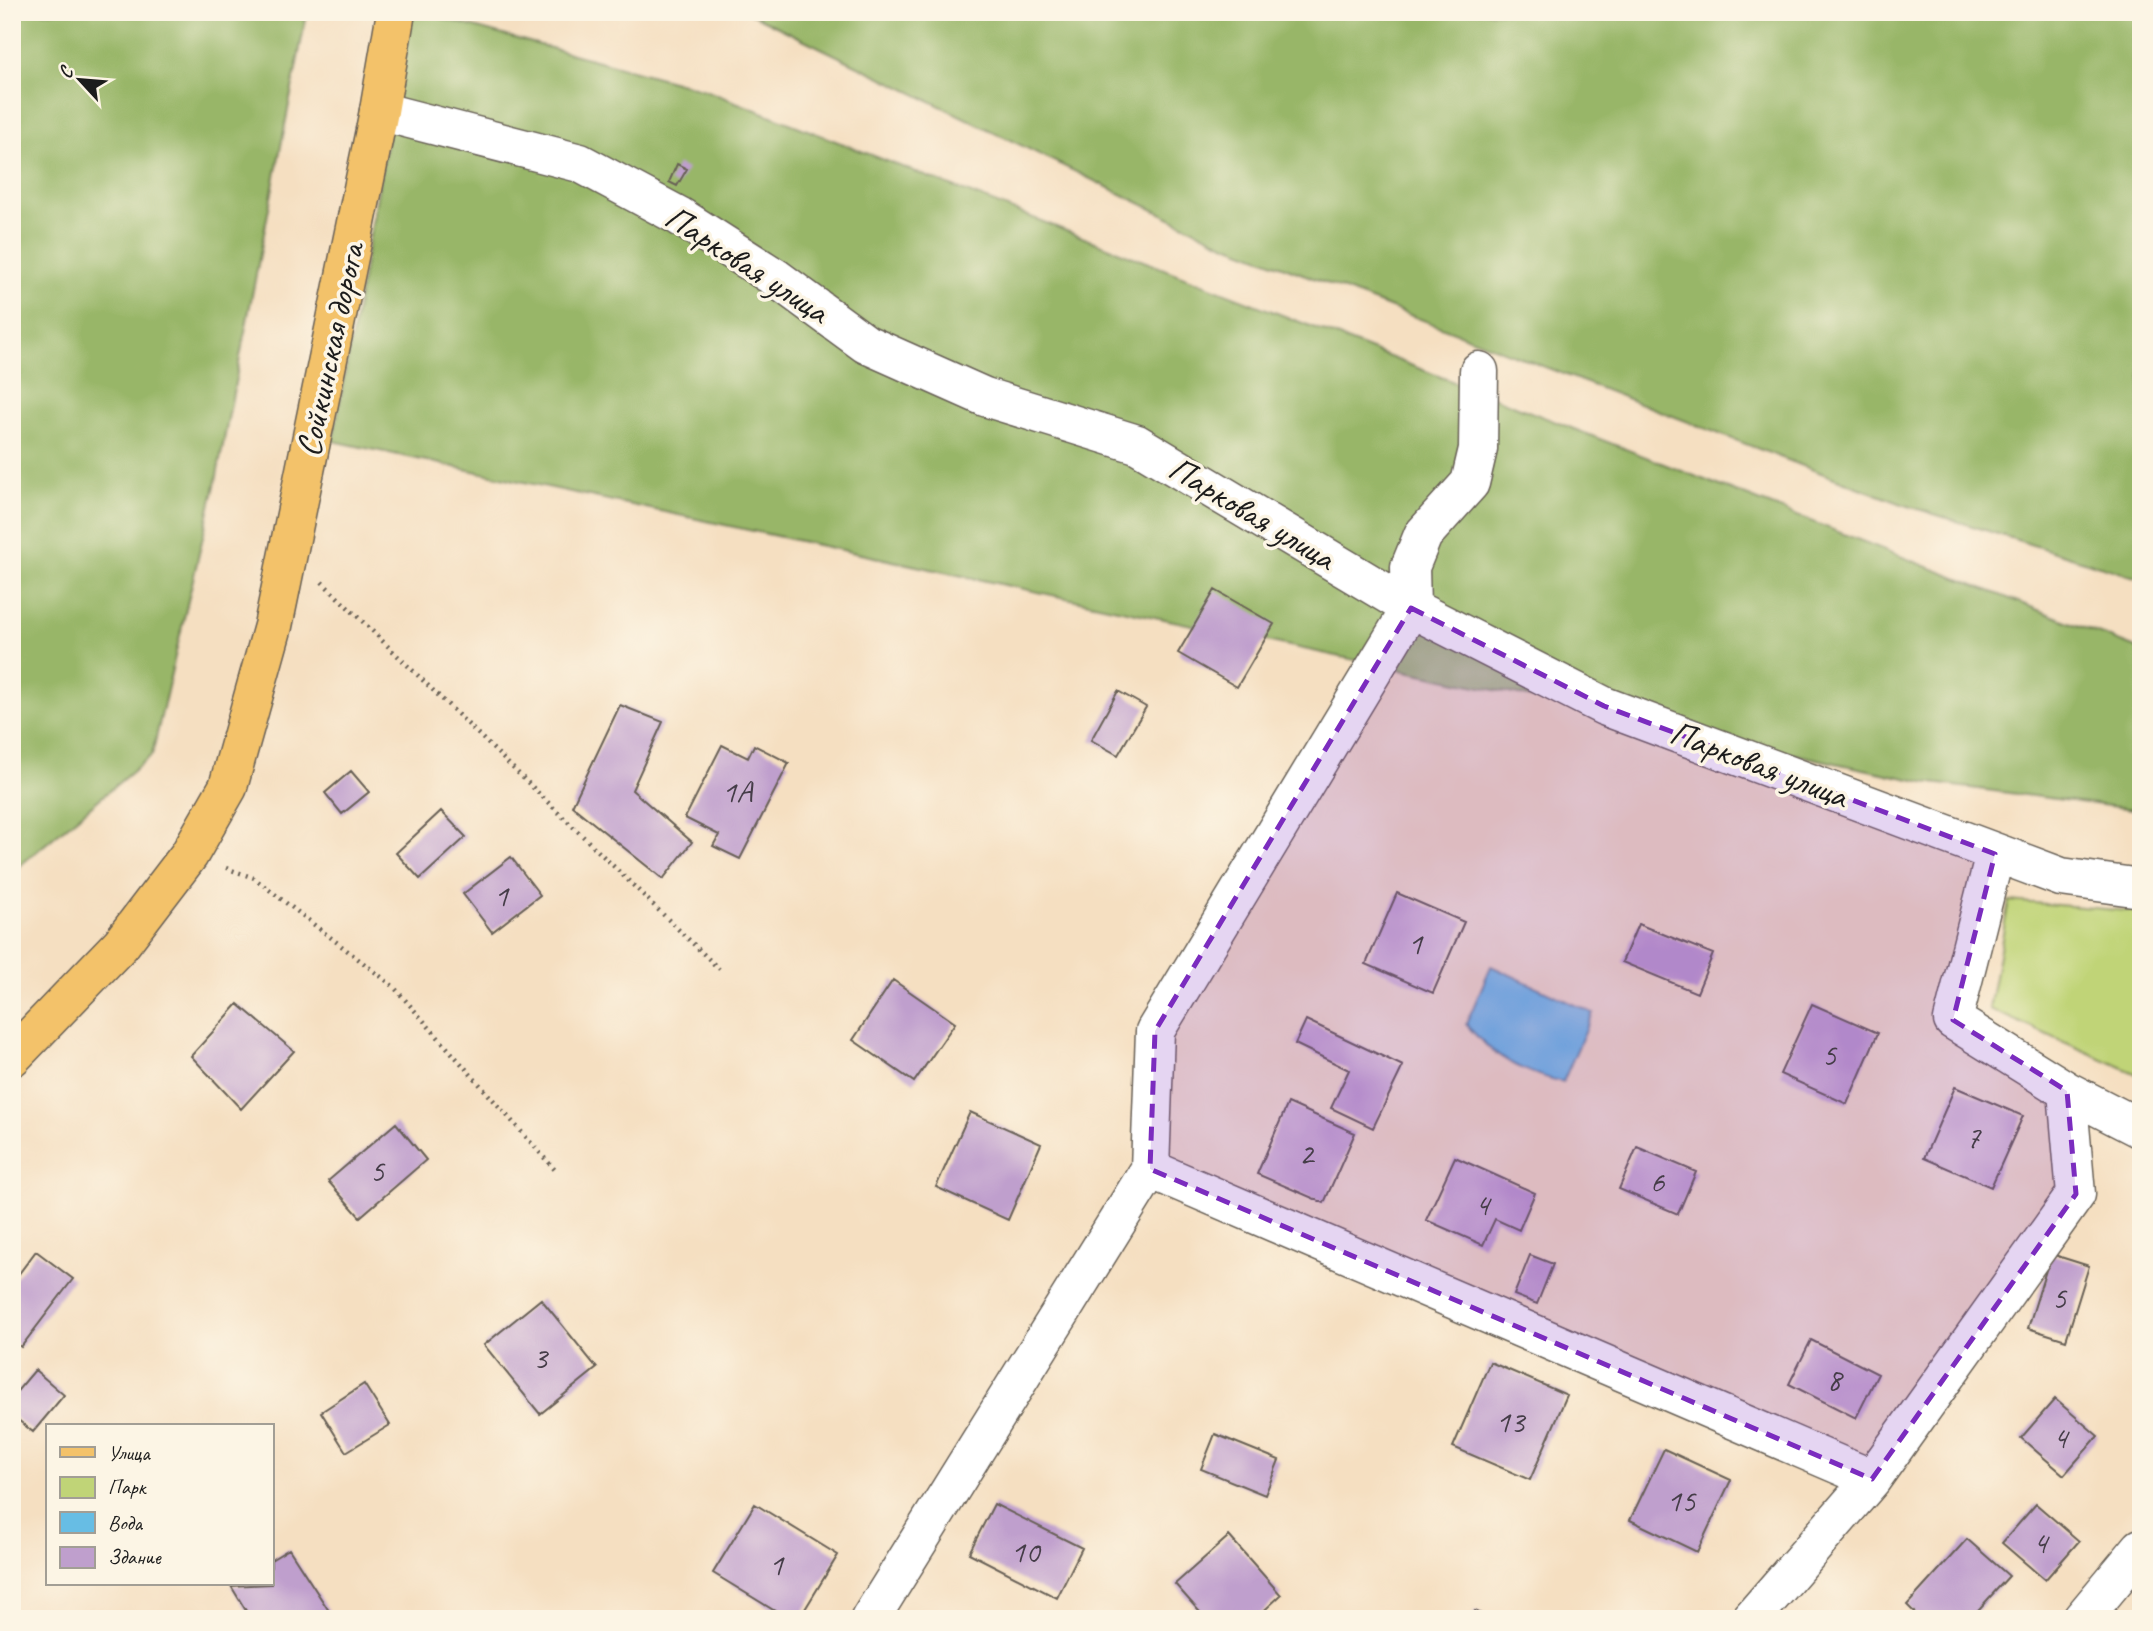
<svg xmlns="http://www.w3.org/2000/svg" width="2153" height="1631" font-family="Caveat,sans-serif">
<rect width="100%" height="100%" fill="#fcf5e5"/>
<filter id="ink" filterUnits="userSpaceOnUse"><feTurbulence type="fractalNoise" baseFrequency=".0143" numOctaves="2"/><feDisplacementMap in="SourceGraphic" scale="14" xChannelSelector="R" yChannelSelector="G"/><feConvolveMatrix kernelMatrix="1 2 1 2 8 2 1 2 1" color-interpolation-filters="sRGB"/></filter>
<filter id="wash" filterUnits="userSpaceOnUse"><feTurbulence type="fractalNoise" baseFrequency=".00686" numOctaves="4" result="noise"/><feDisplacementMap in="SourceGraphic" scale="28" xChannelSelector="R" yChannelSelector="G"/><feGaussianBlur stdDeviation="1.57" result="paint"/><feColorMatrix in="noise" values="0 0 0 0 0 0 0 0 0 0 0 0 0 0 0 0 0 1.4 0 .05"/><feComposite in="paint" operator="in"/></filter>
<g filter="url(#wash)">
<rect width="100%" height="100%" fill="#f5dfc1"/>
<!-- green -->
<path fill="#c0d477" stroke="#6e784a" stroke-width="2" d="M 2009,901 L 2141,912 L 2141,1076 L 1989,1009 Z"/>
<!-- forest -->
<path fill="#98b668" stroke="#5a6942" stroke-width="2" d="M 12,12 L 307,12 L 216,481 L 152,755 L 12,872 Z
M 410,12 L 419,12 L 705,90 L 2141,650 L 2141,810 L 1924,782 L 333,441 Z
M 747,12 L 2141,12 L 2141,579 L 1902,504 L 1222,243 Z"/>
<!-- water -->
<path fill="#67bde4" stroke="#426c80" stroke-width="2" d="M 1491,966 L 1593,1013 L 1563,1082 C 1521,1072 1494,1058 1466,1024 Z"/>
<g id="blocks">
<!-- building -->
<path fill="#bf9fcd" d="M 677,164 L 687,169 L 677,186 L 669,182 Z
M 1215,590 L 1274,624 L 1237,687 L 1178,653 Z
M 1118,691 L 1146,707 L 1118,755 L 1091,740 Z
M 620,705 L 663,722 L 632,790 L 692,842 L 663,879 L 572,806 Z
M 722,745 L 748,758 L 754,745 L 789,763 L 740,859 L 713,846 L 719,835 L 685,818 Z
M 351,771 L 369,792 L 342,814 L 325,793 Z
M 441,811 L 466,837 L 420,879 L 396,853 Z
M 511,857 L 540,895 L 492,932 L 463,894 Z
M 1397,893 L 1464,922 L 1433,993 L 1366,964 Z
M 1638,924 L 1713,954 L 1697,993 L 1622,962 Z
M 893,980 L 955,1023 L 914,1082 L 853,1040 Z
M 238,1004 L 294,1051 L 241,1109 L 191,1056 Z
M 1812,1004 L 1878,1033 L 1847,1104 L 1780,1074 Z
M 1306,1020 L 1403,1066 L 1373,1128 L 1331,1108 L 1349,1070 L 1295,1044 Z
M 1955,1087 L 2023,1116 L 1991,1187 L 1924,1158 Z
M 1288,1103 L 1355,1133 L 1324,1203 L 1257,1174 Z
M 970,1112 L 1041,1144 L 1008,1220 L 936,1187 Z
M 396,1123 L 426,1160 L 360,1217 L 328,1181 Z
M 1637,1147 L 1696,1172 L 1678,1214 L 1619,1189 Z
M 1455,1157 L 1535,1193 L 1519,1230 L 1495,1219 L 1483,1245 L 1426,1220 Z
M 36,1251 L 73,1279 L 21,1347 L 12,1340 L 12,1283 Z
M 2051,1254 L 2089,1266 L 2066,1340 L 2028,1328 Z
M 1530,1255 L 1553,1264 L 1537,1304 L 1514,1295 Z
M 541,1299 L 597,1368 L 540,1414 L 484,1345 Z
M 1811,1340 L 1878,1374 L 1856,1418 L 1789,1384 Z
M 1490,1362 L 1567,1395 L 1530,1480 L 1453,1447 Z
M 35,1370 L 64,1395 L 33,1432 L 12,1415 L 12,1397 Z
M 364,1384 L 390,1425 L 346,1452 L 321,1412 Z
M 2055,1399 L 2098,1436 L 2064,1475 L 2021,1438 Z
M 1215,1434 L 1279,1460 L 1265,1495 L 1201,1469 Z
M 1664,1449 L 1731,1480 L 1697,1552 L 1630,1520 Z
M 755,1504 L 838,1555 L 799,1619 L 788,1619 L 713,1573 Z
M 994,1504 L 1082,1548 L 1057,1598 L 969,1553 Z
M 2036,1504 L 2079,1541 L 2045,1580 L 2002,1543 Z
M 1229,1536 L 1281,1595 L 1255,1619 L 1206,1619 L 1175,1584 Z
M 1967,1539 L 2009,1576 L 1970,1619 L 1921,1619 L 1907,1605 Z
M 289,1549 L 329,1611 L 317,1619 L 251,1619 L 231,1586 L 271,1584 L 271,1560 Z
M 1475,1611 L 1491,1619 L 1471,1619 Z"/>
</g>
</g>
<g filter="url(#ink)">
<use href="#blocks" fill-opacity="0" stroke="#686056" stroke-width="2"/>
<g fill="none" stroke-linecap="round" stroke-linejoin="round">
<defs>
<path id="minor" d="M 379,111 L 580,163 L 679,216 L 776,278 L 866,344 L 985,397 L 1137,444 L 1411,608 L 1604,706 L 2061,877 L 2141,888
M 2067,1091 L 2141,1129
M 1150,1169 L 1872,1479
M 870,1619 L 1150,1169 L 1155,1031 L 1411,608 L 1410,567 L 1423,535 L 1470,483 L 1478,449 L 1479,371
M 1751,1619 L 1872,1479 L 2076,1194 L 2067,1091 L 1953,1020 L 1995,854
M 2082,1619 L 2141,1548"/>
<path id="major" d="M 12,1057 L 121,944 L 189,855 L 228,787 L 273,626 L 379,111 L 396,12"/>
</defs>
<!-- minor casing -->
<use href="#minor" stroke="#686056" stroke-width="41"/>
<!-- major casing -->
<use href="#major" stroke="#686056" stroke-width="41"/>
<!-- path -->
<path stroke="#686056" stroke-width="4.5" stroke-dasharray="2 5" stroke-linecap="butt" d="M 322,582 L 719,969
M 226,868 L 254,878 L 393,986 L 555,1170"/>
<!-- minor -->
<use href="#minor" stroke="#fff" stroke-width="38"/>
<!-- major -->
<use href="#major" stroke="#f3c26a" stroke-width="38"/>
</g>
</g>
<!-- marked area -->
<path fill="#7b2cbf" fill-opacity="0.2" stroke="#7b2cbf" stroke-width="5" stroke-dasharray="14 9" stroke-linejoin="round" d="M 1411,608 L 1604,706 L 1995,854 L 1953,1020 L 2067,1091 L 2076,1194 L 1872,1479 L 1150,1169 L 1155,1031 Z"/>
<g text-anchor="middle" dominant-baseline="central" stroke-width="7" stroke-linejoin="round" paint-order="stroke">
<!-- number labels -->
<g font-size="32" fill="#453d48">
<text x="737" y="791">1А</text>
<text x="501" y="895">1</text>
<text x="1415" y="943">1</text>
<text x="1829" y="1054">5</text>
<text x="1973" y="1137">7</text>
<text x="1306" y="1153">2</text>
<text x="377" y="1170">5</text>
<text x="1657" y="1181">6</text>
<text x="1482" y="1204">4</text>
<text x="2059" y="1297">5</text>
<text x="540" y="1357">3</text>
<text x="1834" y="1379">8</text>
<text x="1510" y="1421">13</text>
<text x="2060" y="1437">4</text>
<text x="1681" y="1500">15</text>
<text x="2040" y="1542">4</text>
<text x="1025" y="1551">10</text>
<text x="776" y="1564">1</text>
</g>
<!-- street labels -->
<g font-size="35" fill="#1c1c1c" stroke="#fcf5e5">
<text transform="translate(747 264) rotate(33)">Парковая улица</text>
<text transform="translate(330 350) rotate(-78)">Сойкинская дорога</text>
<text transform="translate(1252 513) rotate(31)">Парковая улица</text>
<text transform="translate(1759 764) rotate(21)">Парковая улица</text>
</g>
</g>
<!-- margin -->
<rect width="2153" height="1631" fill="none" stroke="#fcf5e5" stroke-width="42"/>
<!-- legend -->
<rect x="46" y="1424" width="228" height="161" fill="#fcf5e5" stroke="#a29e95" stroke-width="2"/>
<rect x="60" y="1447" width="35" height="10" fill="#f3c26a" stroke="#a29e95" stroke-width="2"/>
<text x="108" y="1460" font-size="21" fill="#1c1c1c">Улица</text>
<rect x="60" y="1477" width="35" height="21" fill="#c0d477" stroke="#a29e95" stroke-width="2"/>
<text x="108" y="1494" font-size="21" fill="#1c1c1c">Парк</text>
<rect x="60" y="1512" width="35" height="21" fill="#67bde4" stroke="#a29e95" stroke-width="2"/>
<text x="108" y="1530" font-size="21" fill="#1c1c1c">Вода</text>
<rect x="60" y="1547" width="35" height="21" fill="#bf9fcd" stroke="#a29e95" stroke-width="2"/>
<text x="108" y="1564" font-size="21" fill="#1c1c1c">Здание</text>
<!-- north arrow -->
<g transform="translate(80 80) rotate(296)" stroke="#fcf5e5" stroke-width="5" paint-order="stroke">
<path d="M0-5L12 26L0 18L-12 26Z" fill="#1c1c1c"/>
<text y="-10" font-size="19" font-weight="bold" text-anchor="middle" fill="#1c1c1c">С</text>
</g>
</svg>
